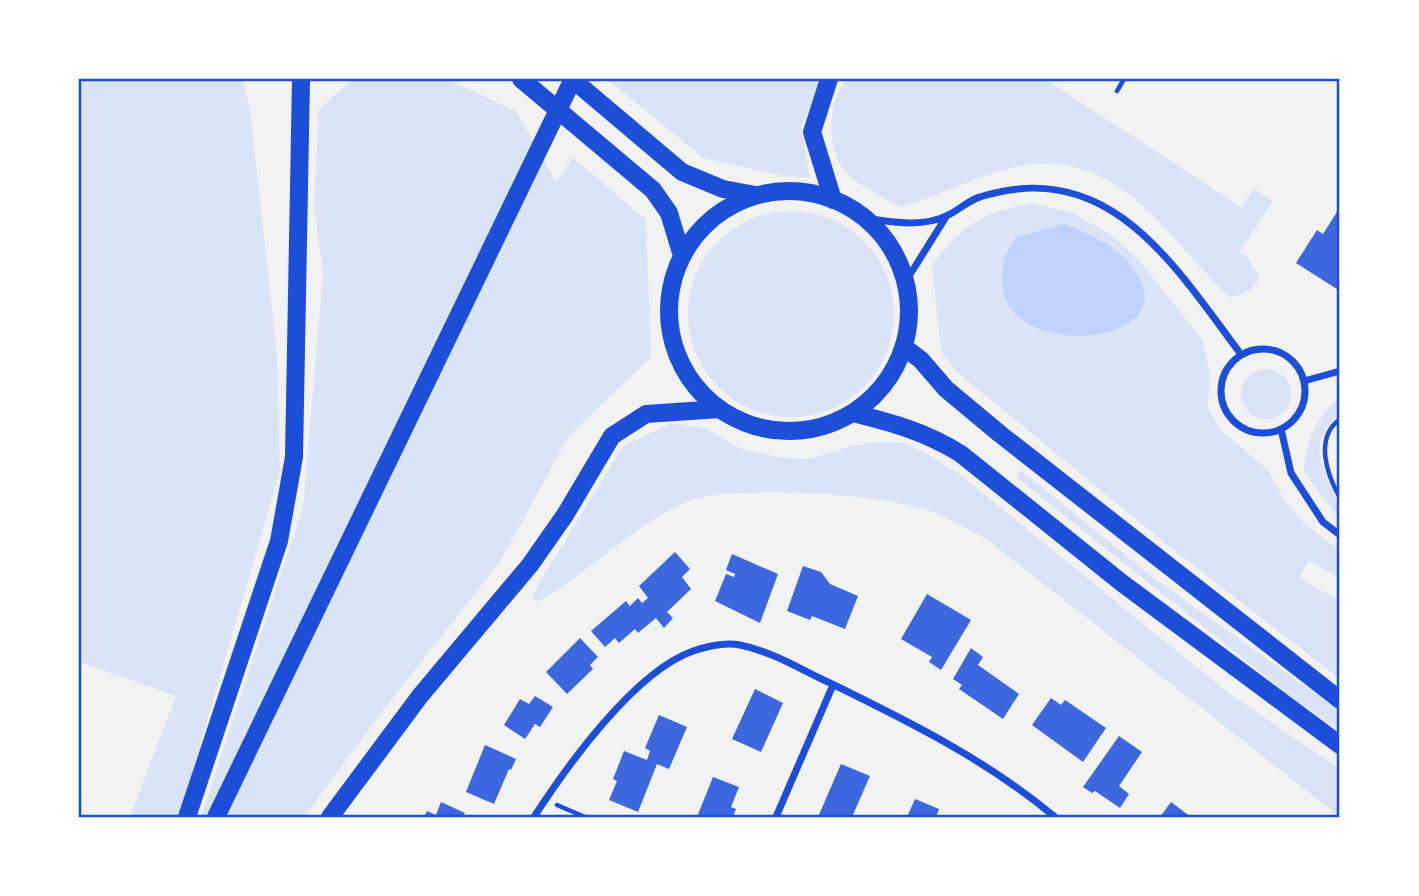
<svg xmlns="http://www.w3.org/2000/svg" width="1419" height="896" font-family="Signika,sans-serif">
<rect width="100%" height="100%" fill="#f2f2f2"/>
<!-- green -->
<path fill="#dbe4f7" d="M 79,79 L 242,79 L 250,109 L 277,355 L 280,471 L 179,817 L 130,817 L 176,696 L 79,662 Z
M 353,79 L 447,79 L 516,111 L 556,182 L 573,157 L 646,220 L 651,357 L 569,436 L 500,562 L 384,709 L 304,817 L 201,817 L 303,507 L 323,274 L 314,206 L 319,109 Z
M 612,79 L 822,79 L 801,127 L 810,178 L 784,176 L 703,158 L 611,82 Z
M 846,79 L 1045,79 L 1241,207 L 1254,189 L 1273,201 L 1240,252 L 1246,255 L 1260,278 L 1250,290 L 1230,298 C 1170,241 1123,152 1027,165 C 984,171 942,196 900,207 C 885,198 867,190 853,179 C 825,158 826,105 846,79 Z
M 1033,204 L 1072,212 L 1112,236 L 1138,259 L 1202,339 L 1210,372 L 1208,408 L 1220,429 L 1269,471 L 1284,500 L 1306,525 L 1340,551 L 1340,578 L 1308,561 L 1299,578 L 1340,601 L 1340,623 L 1337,626 L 1340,635 L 1340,679 L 1176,552 L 957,372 L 942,353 L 940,342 L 932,265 C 964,224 982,211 1033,204 Z
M688 314a103 103 0 1 1 206 0a103 103 0 1 1-206 0Z
M1241 394a25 25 0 1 1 50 0a25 25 0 1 1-50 0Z
M 1340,396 L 1340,414 C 1294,453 1340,481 1340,520 L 1304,472 C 1305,442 1317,417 1340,396 Z
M 672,423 L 705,428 L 739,448 L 778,457 L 808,459 L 856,445 L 880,442 L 904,443 L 923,452 L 958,473 L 1227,692 L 1340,769 L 1340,817 L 985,538 C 966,529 947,516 927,510 C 874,493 759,487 703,497 C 688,500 668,510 655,519 C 613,544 580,579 537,602 L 532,599 L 538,585 L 623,446 Z
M 1021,470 L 1154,578 L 1340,711 L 1340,732 L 1285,692 L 1016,477 Z"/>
<!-- water -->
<path fill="#bfd3fe" d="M 1064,224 C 1095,236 1129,251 1142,284 C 1168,347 1004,360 1002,281 C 1001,263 1006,251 1016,237 Z"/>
<!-- building -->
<path fill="#3d67dc" d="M 1340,207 L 1340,291 L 1296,263 L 1317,230 L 1323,234 Z
M 675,552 L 690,569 L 682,577 L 691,589 L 667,612 L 673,618 L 664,628 L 656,618 L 638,633 L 635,629 L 619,643 L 615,638 L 605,647 L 591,631 L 626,601 L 630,606 L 638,598 L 642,603 L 648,598 L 639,586 Z
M 732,554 L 778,574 L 760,623 L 715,601 L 726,574 L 734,577 L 735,574 L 726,570 Z
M 803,566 L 821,572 L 830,584 L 858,596 L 845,629 L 812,616 L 810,620 L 787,611 Z
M 927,594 L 971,620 L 941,670 L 929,662 L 932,657 L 901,639 Z
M 580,638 L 598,657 L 590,665 L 593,669 L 567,694 L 546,672 Z
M 971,648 L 983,657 L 978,665 L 1019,694 L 1003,719 L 959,689 L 962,685 L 953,679 Z
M 755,689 L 783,703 L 761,752 L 732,739 Z
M 535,696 L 553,707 L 540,727 L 535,724 L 525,739 L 504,725 L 520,699 L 529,704 Z
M 1051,698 L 1061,705 L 1065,700 L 1106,728 L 1083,762 L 1032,725 Z
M 659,715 L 687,727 L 669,769 L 657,764 L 638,812 L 609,800 L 617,781 L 613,779 L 624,751 L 647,760 L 650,751 L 645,748 Z
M 1119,736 L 1142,752 L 1119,786 L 1129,794 L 1120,808 L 1095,791 L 1092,793 L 1083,787 Z
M 485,745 L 516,759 L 511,770 L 509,769 L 494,804 L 466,792 Z
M 841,764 L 870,776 L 852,817 L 818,817 Z
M 713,777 L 739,787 L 731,807 L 736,809 L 733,817 L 697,817 Z
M 915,799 L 939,809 L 936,817 L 907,817 Z
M 441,802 L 465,813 L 463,817 L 424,817 L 427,811 L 436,815 Z
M 1171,802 L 1191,817 L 1160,817 Z"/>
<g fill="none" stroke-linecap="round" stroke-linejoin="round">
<!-- path -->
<path stroke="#1d4ed8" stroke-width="4.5" d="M 1117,91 L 1124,79
M 1340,419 C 1314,438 1327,475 1340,498
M 557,805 L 585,817"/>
<!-- minor -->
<path stroke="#1d4ed8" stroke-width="7" d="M 864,218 C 890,222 924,228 948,215 C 959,210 969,200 980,197 C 1109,156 1174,265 1240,353
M 906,281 L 946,217
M1221 391a42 42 0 1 1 84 0a42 42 0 1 1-84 0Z
M 1304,381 L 1340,371
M 1281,429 L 1291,473 L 1323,522 L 1340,535
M 534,817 C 567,766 634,672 693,651 C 708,646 725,642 740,645 C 771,651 800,669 828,682 C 908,721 987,760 1055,817
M 776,817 L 833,685"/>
<!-- primary -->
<path stroke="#1d4ed8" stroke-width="18" d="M 521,79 L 653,190 L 669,213 L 682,256
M 572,79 L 682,172 L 723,189 L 756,195
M 829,79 L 812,132 L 833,200
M669 311a120 120 0 1 1 240 0a120 120 0 1 1-240 0Z
M 904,347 L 921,360 L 946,389 L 1000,434 L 1340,700
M 853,413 C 893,423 926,432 961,454 L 1122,583 L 1340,745
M 187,817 L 279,541 L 294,457 L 301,79
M 216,817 L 573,79
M 330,817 L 420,696 L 530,565 L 565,515 L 612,436 L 646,414 L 720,409"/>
</g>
<!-- border -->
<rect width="1419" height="896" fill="none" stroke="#ffffff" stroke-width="161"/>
<rect x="80" y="80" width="1258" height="736" fill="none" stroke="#1d4ed8" stroke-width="2.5"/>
</svg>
